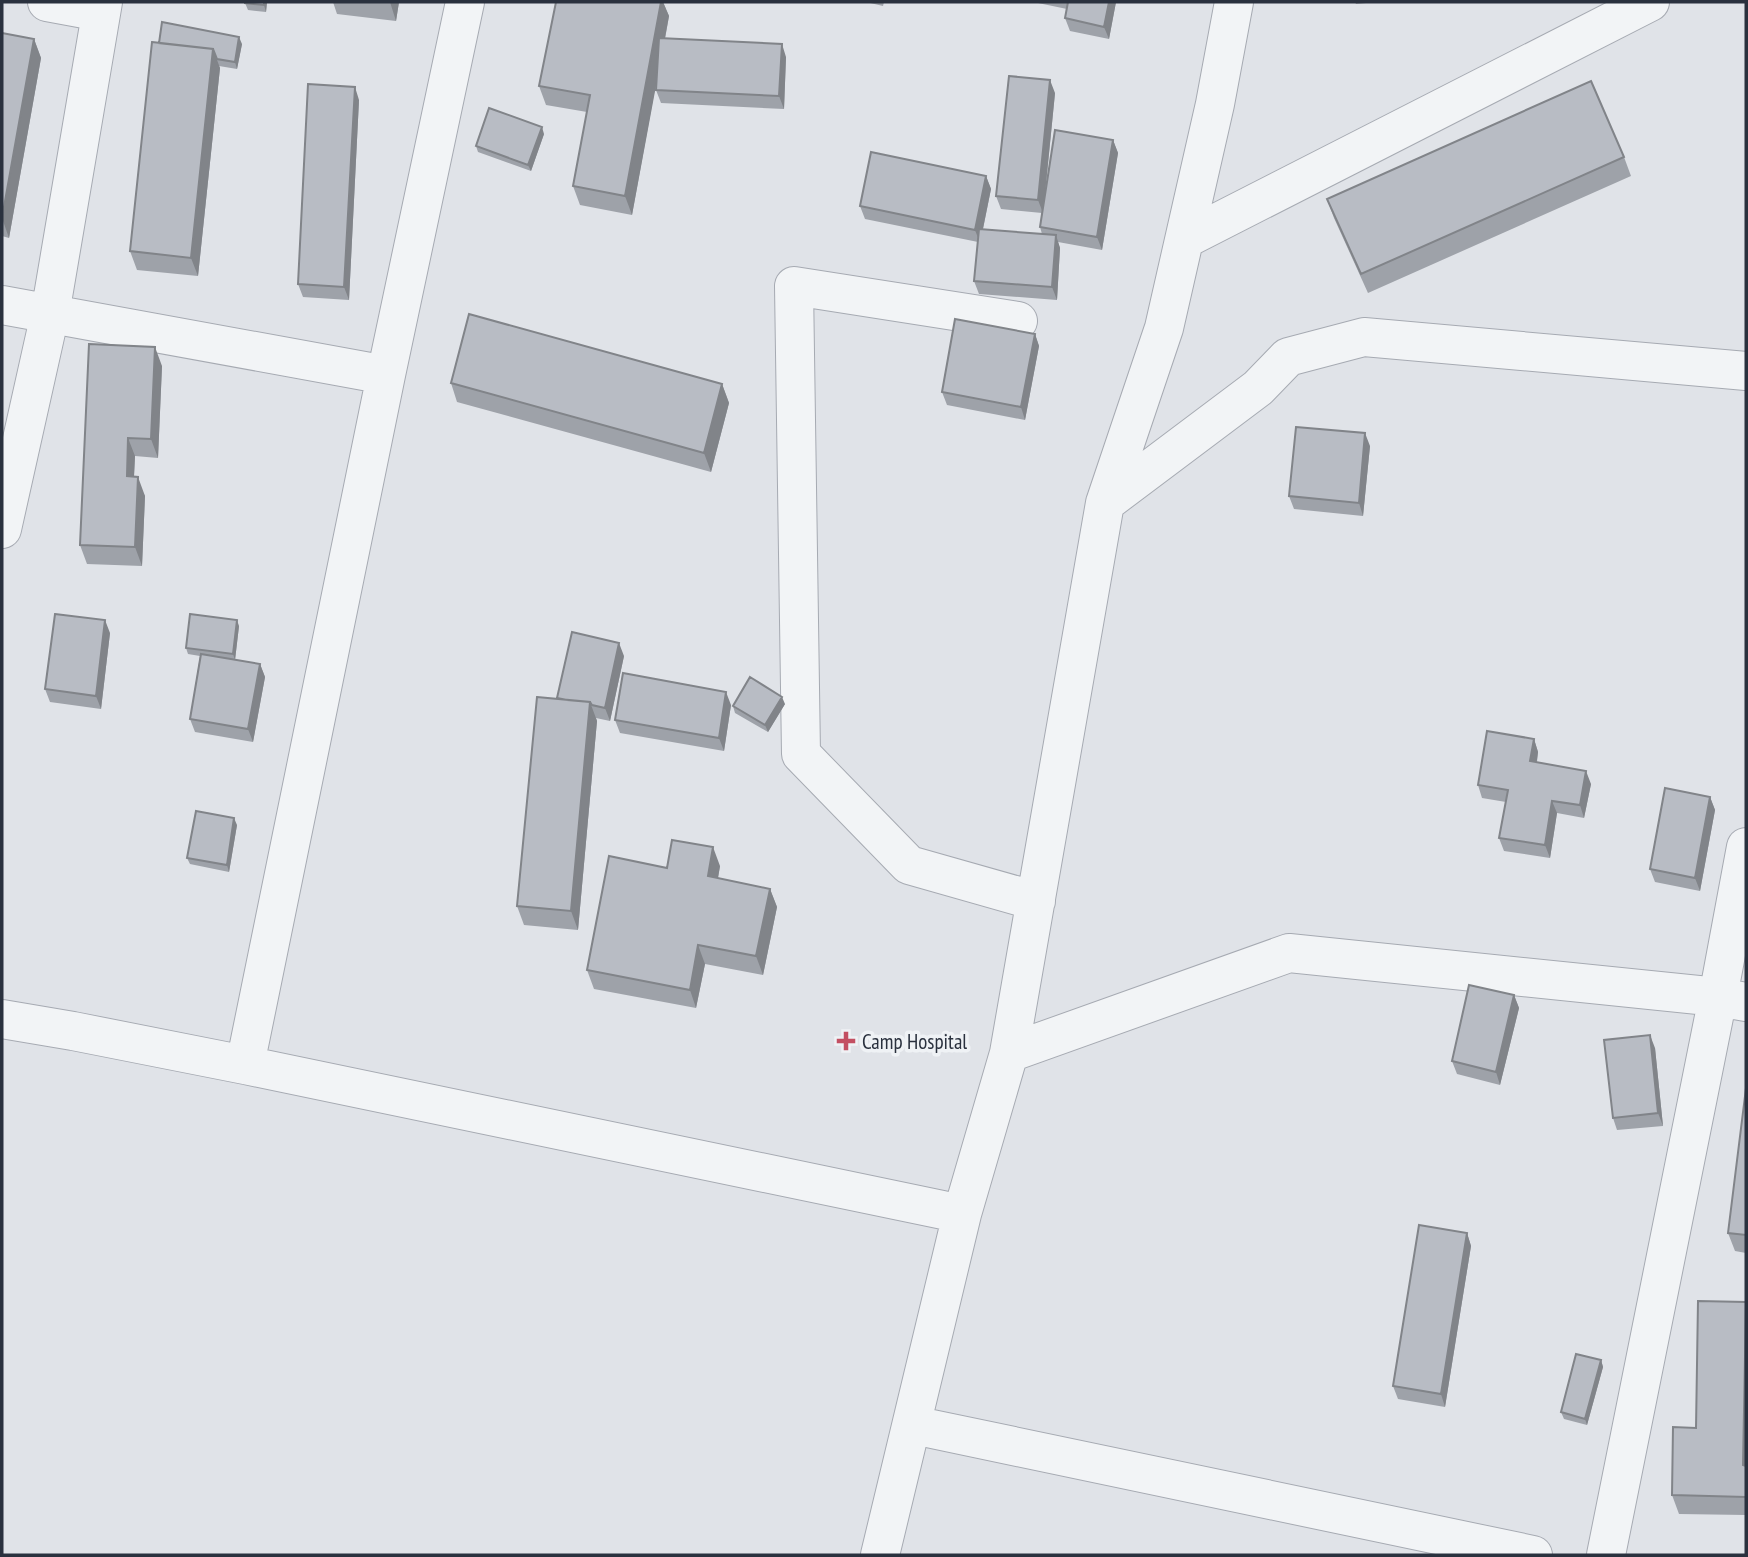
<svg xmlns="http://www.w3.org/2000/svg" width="1748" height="1557" font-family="'PT Sans Narrow',sans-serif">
<rect width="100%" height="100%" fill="#e0e3e8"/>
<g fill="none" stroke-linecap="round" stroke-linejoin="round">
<defs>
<path id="minor" d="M 47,2 L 101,12
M 1185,239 L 1650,2
M 2,305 L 386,375
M 1018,321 L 794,286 L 801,754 L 909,865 L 1036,901
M 1105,503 L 1258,388 L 1288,357 L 1364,337 L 1746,371
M 2,529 L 50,314 L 103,2
M 2,1019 L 73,1031 L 245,1065 L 962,1214
M 1009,1053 L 1289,953 L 1718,997 L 1746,1002
M 245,1065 L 386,375 L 465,2
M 913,1425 L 1533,1555
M 880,1555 L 962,1214 L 1009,1053 L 1105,503 L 1164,328 L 1215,104 L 1234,2
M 1606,1555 L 1718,997 L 1746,847"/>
</defs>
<!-- minor casing -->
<use href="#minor" stroke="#a6aab2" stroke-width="40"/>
<!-- minor -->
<use href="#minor" stroke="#f2f4f6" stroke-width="38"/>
</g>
<!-- wall -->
<path fill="#9ea2a9" d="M 267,2 L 266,12 L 248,10 L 245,3 Z
M 333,2 L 399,2 L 396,21 L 337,14 Z
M 556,2 L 663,2 L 669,16 L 665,39 L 786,57 L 784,109 L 661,103 L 656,90 L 656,83 L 632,215 L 580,205 L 573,186 L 587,112 L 546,105 L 539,86 Z
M 866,2 L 884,2 L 883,6 Z
M 1038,2 L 1116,2 L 1109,39 L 1070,31 L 1065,18 L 1067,9 L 1038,3 Z
M 1355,2 L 1376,2 L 1356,4 Z
M 2,33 L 34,39 L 41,58 L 9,238 L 2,236 Z
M 159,43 L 242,44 L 237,69 L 219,66 L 220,68 L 198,276 L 137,270 L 130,251 Z
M 1055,93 L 1045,195 L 1113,140 L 1118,153 L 1102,250 L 1058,242 L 1060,248 L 1057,300 L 979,294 L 974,281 L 978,242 L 865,219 L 860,206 L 986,176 L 991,189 L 983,229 L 1042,234 L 1040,227 L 1042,213 L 1001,209 L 996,196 Z
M 359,100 L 349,300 L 303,297 L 298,284 Z
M 544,134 L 531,171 L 478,152 L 476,146 Z
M 1624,157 L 1631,176 L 1368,293 L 1334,218 L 1327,199 Z
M 1035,334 L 1039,346 L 1025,420 L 947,405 L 942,392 Z
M 89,344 L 162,366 L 158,458 L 135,456 L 134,477 L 145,496 L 142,566 L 87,564 L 80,545 Z
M 451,383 L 722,384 L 729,403 L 711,472 L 457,402 Z
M 1370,446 L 1363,516 L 1294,509 L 1289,496 Z
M 239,626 L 235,660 L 260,664 L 265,677 L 253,742 L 195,732 L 190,719 L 200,656 L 188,654 L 186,648 Z
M 110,633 L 101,709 L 50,702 L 45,689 Z
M 624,656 L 610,721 L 596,718 L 597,721 L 578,930 L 524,925 L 517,906 L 557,698 Z
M 785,704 L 768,732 L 735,713 L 733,706 Z
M 731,705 L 724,751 L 620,733 L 615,720 Z
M 1534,739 L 1538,752 L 1537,762 L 1591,784 L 1584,818 L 1557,813 L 1550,858 L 1504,851 L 1499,838 L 1506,802 L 1482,798 L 1478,785 Z
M 1710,797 L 1715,810 L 1700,891 L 1655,882 L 1650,869 Z
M 237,825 L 229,872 L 190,864 L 187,858 Z
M 720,866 L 718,878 L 770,889 L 777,907 L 763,975 L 705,964 L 696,1008 L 594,989 L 587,970 L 667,868 Z
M 1514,995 L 1519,1008 L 1500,1085 L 1457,1074 L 1452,1061 Z
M 1655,1048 L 1663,1126 L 1617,1130 L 1613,1118 Z
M 1746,1088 L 1746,1253 L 1735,1251 L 1728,1233 Z
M 1467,1233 L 1471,1246 L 1445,1407 L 1398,1399 L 1393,1386 Z
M 1746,1302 L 1746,1515 L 1679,1514 L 1672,1495 L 1696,1428 Z
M 1601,1360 L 1603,1367 L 1587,1425 L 1564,1419 L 1561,1412 Z"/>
<!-- shaded-wall -->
<path fill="#818489" d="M 264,2 L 267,2 L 266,12 L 264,5 Z
M 390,2 L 399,2 L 396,21 Z
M 661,2 L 663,2 L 669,16 L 632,215 L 625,196 Z
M 1109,2 L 1116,2 L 1109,39 L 1104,27 Z
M 239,37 L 242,44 L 237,69 L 235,62 Z
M 34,39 L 41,58 L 9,238 L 2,218 Z
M 782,44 L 786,57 L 784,109 L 779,96 Z
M 213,49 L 220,68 L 198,276 L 191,258 Z
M 1050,80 L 1055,93 L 1043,213 L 1038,200 Z
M 355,87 L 359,100 L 349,300 L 344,287 Z
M 542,127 L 544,134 L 531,171 L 528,165 Z
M 1113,140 L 1118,153 L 1102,250 L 1097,237 Z
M 986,176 L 991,189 L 980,243 L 975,230 Z
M 1056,235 L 1060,248 L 1057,300 L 1052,287 Z
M 1035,334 L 1039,346 L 1025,420 L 1021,407 Z
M 155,347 L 162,366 L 158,458 L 151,439 Z
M 722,384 L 729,403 L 711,472 L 704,453 Z
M 1365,433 L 1370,446 L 1363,516 L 1359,503 Z
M 128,438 L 135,456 L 133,495 L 127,476 Z
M 138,477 L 145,496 L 142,566 L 135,547 Z
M 105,620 L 110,633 L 101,709 L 96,696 Z
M 237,620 L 239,626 L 235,660 L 233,654 Z
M 619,643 L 624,656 L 610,721 L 605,708 Z
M 260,664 L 265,677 L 253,742 L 248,729 Z
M 726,692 L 731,705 L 724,751 L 719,738 Z
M 782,697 L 785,704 L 768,732 L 765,725 Z
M 590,702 L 597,721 L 578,930 L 571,911 Z
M 1534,739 L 1538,752 L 1535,774 L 1530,761 Z
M 1586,771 L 1591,784 L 1584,818 L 1580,805 Z
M 1710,797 L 1715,810 L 1700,891 L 1695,878 Z
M 1552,801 L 1557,813 L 1550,858 L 1545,845 Z
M 234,818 L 237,825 L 229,872 L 227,865 Z
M 713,847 L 720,866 L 715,895 L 708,876 Z
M 770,889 L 777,907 L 763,975 L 756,956 Z
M 698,945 L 705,964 L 696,1008 L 690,990 Z
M 1514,995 L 1519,1008 L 1500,1085 L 1496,1072 Z
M 1650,1035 L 1655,1048 L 1663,1126 L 1658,1113 Z
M 1467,1233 L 1471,1246 L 1445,1407 L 1441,1394 Z
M 1745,1340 L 1746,1343 L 1746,1474 L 1743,1465 Z
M 1601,1360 L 1603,1367 L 1587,1425 L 1585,1419 Z"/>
<!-- building -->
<path fill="#b8bcc4" stroke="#818489" stroke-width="2" d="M 245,2 L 264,2 L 264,5 L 245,3 Z
M 556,2 L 661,2 L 625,196 L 573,186 L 590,95 L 539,86 Z
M 1068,2 L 1109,2 L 1104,27 L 1065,18 Z
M 162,22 L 239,37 L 235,62 L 217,59 L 213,49 L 159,43 Z
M 2,33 L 34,39 L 2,218 Z
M 659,38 L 782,44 L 779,96 L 656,90 Z
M 152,42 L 213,49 L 191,258 L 130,251 Z
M 1009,76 L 1050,80 L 1038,200 L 996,196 Z
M 1591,81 L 1624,157 L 1361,274 L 1327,199 Z
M 308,84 L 355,87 L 344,287 L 298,284 Z
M 489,108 L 542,127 L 528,165 L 476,146 Z
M 1055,130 L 1113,140 L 1097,237 L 1040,227 Z
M 871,152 L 986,176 L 975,230 L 860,206 Z
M 979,229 L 1056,235 L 1052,287 L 974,281 Z
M 469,314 L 722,384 L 704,453 L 451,383 Z
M 955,319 L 1035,334 L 1021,407 L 942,392 Z
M 89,344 L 155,347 L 151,439 L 128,438 L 127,476 L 138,477 L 135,547 L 80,545 Z
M 1296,427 L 1365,433 L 1359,503 L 1289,496 Z
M 55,614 L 105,620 L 96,696 L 45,689 Z
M 190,614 L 237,620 L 233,654 L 186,648 Z
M 572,632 L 619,643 L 605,708 L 592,705 L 590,702 L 567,700 L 557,698 Z
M 201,654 L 260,664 L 248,729 L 190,719 Z
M 623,673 L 726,692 L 719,738 L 615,720 Z
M 750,677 L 782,697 L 765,725 L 733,706 Z
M 537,697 L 590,702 L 571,911 L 517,906 Z
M 1487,731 L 1534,739 L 1530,761 L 1586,771 L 1580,805 L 1552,801 L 1545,845 L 1499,838 L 1508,790 L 1478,785 Z
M 1665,788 L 1710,797 L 1695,878 L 1650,869 Z
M 196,811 L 234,818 L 227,865 L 187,858 Z
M 672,840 L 713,847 L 708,876 L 770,889 L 756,956 L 698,945 L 690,990 L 587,970 L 609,856 L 667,868 Z
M 1469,985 L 1514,995 L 1496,1072 L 1452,1061 Z
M 1650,1035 L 1658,1113 L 1613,1118 L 1604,1040 Z
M 1746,1088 L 1746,1235 L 1728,1233 Z
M 1419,1225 L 1467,1233 L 1441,1394 L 1393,1386 Z
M 1698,1301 L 1746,1302 L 1743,1465 L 1746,1466 L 1746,1497 L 1672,1495 L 1673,1427 L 1696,1428 Z
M 1576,1354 L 1601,1360 L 1585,1419 L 1561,1412 Z"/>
<!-- markers -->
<path fill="#c34f62" stroke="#eff2f5" stroke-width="2.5" d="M842.5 1030.5h7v7h7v7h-7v7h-7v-7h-7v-7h7z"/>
<g text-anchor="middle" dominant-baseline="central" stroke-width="7" stroke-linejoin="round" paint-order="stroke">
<!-- poi labels -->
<g font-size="21" fill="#2a313e" stroke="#eff2f5" text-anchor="start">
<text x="862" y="1041">Camp Hospital</text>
</g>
</g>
<!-- border -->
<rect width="1748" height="1557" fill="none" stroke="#2a313e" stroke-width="7"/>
</svg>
